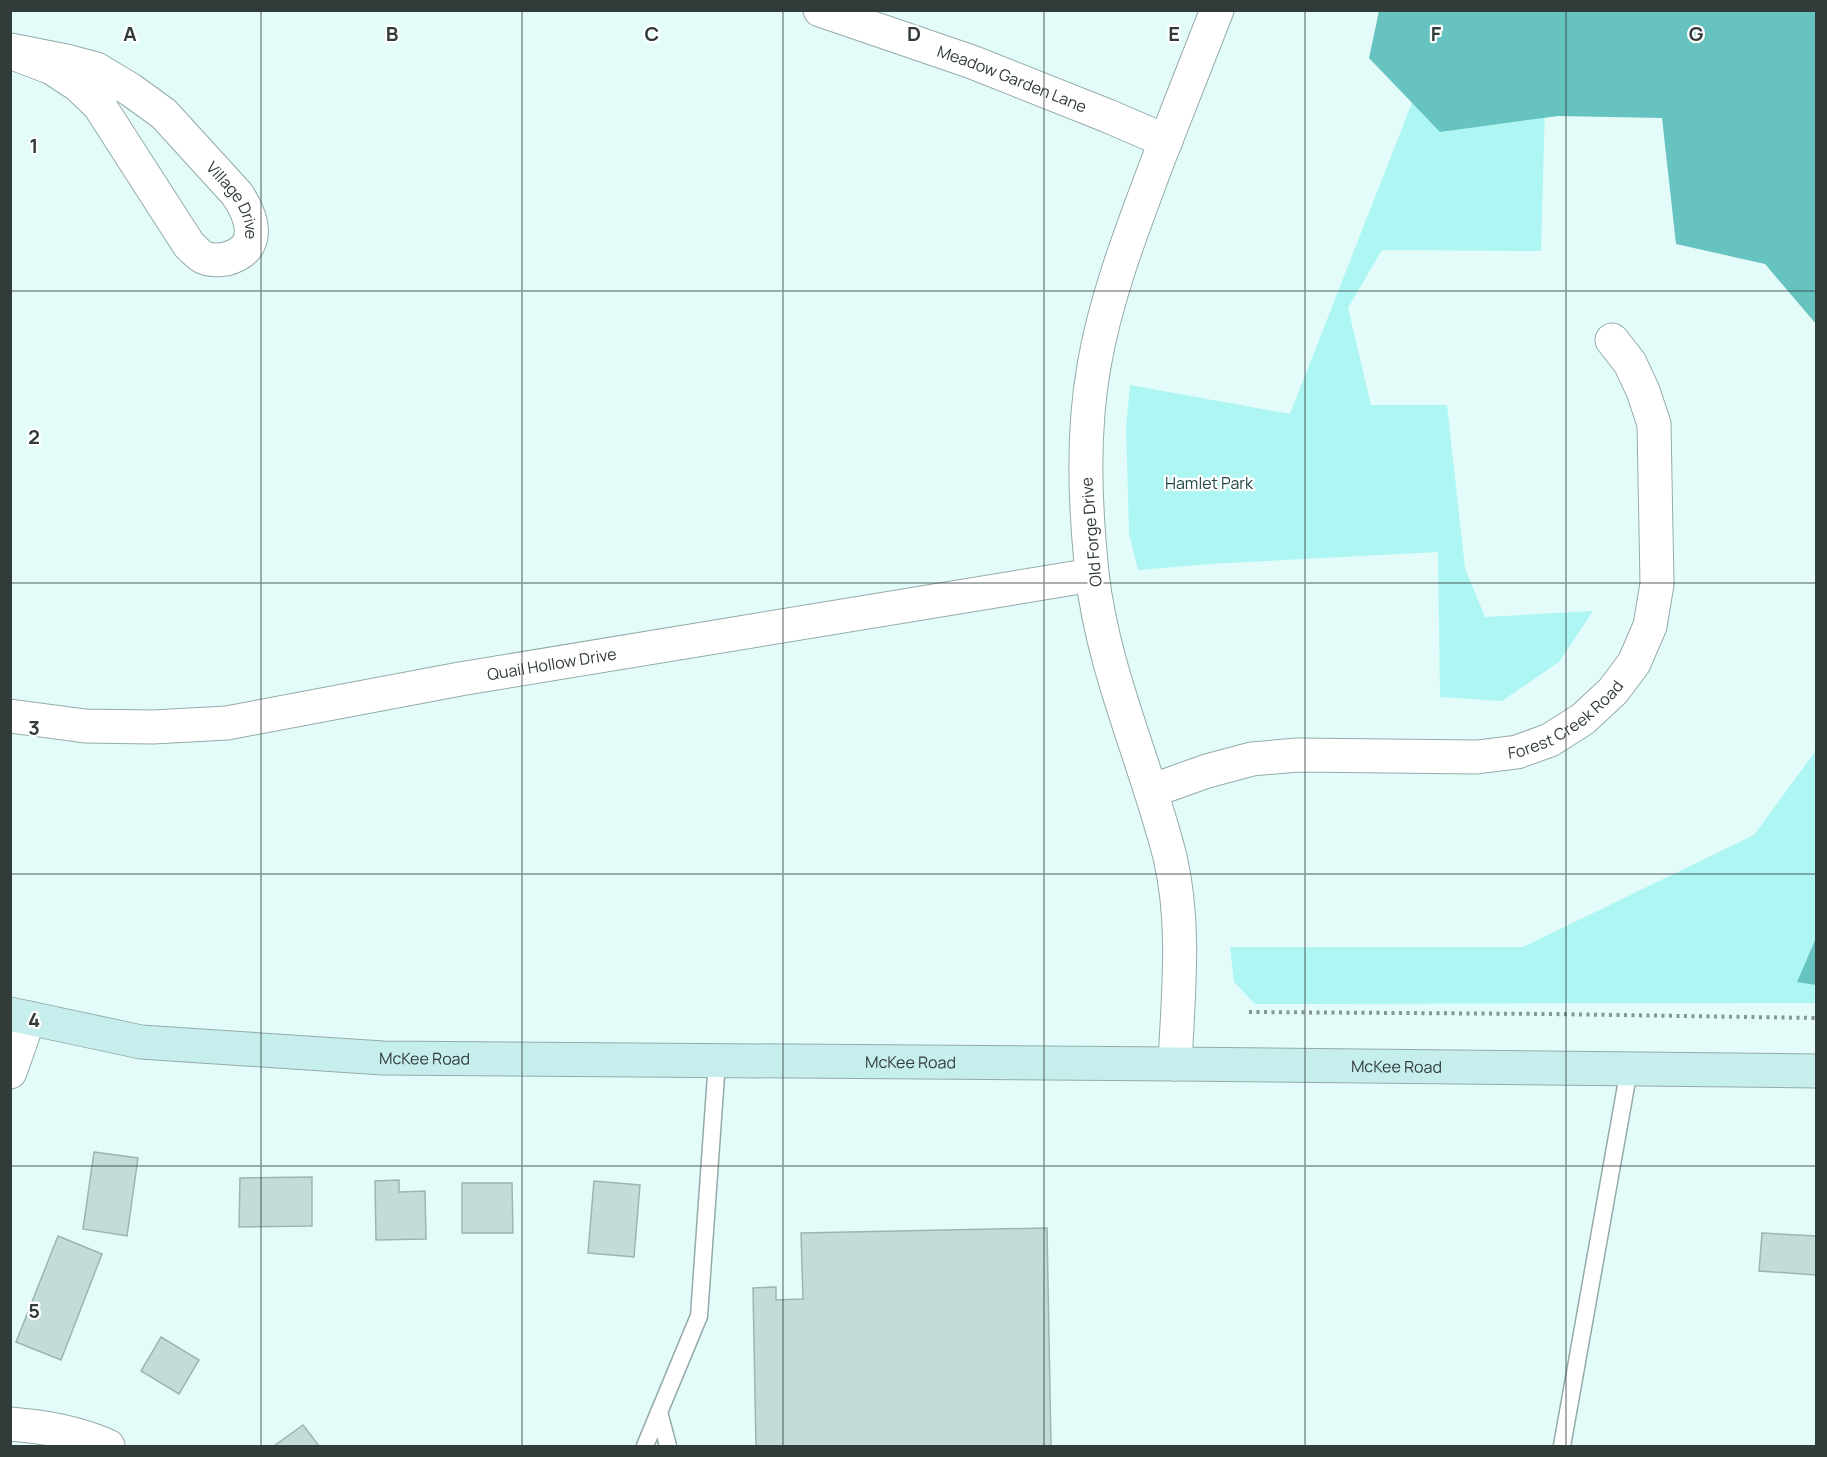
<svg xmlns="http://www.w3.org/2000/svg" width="1827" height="1457" font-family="Manrope,sans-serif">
<rect width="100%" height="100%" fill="#e3fcfa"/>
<!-- green -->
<path fill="#aef6f3" d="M 1816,11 L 1674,78 L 1545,104 L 1541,251 L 1382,250 L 1348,308 L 1371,405 L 1447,405 L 1465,568 L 1485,617 L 1593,611 L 1559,662 L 1502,701 L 1440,697 L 1438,552 L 1209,564 L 1138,570 L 1129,533 L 1126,427 L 1130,385 L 1290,414 L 1437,39 Z
M 1816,742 L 1816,1003 L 1255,1004 L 1234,982 L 1230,947 L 1523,947 L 1754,835 L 1814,753 Z"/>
<!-- forest -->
<path fill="#67c3c0" d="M 1379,11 L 1816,11 L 1816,324 L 1765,264 L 1676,244 L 1662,118 L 1558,116 L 1440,132 L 1369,58 Z
M 1816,938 L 1816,985 L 1797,982 Z"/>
<!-- building -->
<path fill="#c3dcda" stroke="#9db4b3" stroke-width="1.5" d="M 94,1152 L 138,1158 L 127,1236 L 83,1229 Z
M 312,1177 L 312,1226 L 239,1227 L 240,1178 Z
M 399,1180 L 399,1192 L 425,1191 L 426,1239 L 376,1240 L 375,1181 Z
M 594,1181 L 640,1185 L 634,1257 L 588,1253 Z
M 462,1183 L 512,1183 L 513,1233 L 462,1233 Z
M 1047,1228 L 1051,1446 L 756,1446 L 753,1288 L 776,1287 L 776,1300 L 803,1299 L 801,1233 Z
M 1762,1233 L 1816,1236 L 1816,1275 L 1759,1271 Z
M 58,1236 L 102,1254 L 61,1360 L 16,1342 Z
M 161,1337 L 199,1360 L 179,1394 L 141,1371 Z
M 303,1425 L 319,1446 L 274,1446 Z"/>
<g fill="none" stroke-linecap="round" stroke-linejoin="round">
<defs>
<path id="lane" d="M 659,1412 L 668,1446
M 645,1446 L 699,1316 L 717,1061
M 1562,1446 L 1629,1069"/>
<g id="street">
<path id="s1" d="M 820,10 L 972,62 L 1108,116 L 1166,141"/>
<path id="s2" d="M 10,50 L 66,61 L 96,69 L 131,90 L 164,114 L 237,194 C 253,218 263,249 226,259 C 219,260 210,261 203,257 C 198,255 193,248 189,245 L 99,105 L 78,85 L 52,68 L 10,52"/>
<path id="s3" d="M 10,716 L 85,726 L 153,727 L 227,723 L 460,679 L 1092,575"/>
<path id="s4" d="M 1151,791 L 1207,771 L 1252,759 L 1298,755 L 1477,757 L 1517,752 L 1550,740 L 1583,719 L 1613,691 L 1634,663 L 1650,626 L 1657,584 L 1654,424 L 1643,391 L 1630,363 L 1612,340"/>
<path d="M 1175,1064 C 1178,995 1186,925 1170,857 C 1146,762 1103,671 1092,573 C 1085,504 1082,434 1094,366 C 1106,296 1132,230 1157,163 C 1177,112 1197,61 1217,10"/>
<path d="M 10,1072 L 29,1018"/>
<path d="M 10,1424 C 45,1427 76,1432 108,1446"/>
</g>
<g id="secondary">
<path id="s5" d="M 10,1014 L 141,1042 L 383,1058 L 1175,1064 L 1816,1071"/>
</g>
</defs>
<!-- lane casing -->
<use href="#lane" stroke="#94abaa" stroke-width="19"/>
<!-- street casing -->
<use href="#street" stroke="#94abaa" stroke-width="35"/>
<!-- secondary casing -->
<use href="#secondary" stroke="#94abaa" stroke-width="35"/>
<!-- path -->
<path stroke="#859694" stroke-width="4" stroke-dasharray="3 4.5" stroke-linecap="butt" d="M 1249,1012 L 1549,1014 L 1816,1018"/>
<!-- lane -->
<use href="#lane" stroke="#fff" stroke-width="16"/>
<!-- street -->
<use href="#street" stroke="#fff" stroke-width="33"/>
<!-- secondary -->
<use href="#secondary" stroke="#c6eeed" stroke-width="33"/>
</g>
<!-- grid -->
<path fill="none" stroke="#313b3a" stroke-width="1.5" stroke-opacity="0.55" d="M 261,10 L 261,1446M 522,10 L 522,1446M 783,10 L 783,1446M 1044,10 L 1044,1446M 1305,10 L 1305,1446M 1566,10 L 1566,1446M 10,291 L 1816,291M 10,583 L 1816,583M 10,874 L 1816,874M 10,1166 L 1816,1166"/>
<g text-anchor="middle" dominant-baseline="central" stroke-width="4.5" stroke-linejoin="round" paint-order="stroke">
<!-- street labels -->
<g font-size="16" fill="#313b3a" stroke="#fff">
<text stroke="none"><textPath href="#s1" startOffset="204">Meadow Garden Lane</textPath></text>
<text stroke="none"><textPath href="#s2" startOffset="282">Village Drive</textPath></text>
<text transform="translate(1091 532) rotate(-95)">Old Forge Drive</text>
<text stroke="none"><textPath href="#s3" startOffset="548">Quail Hollow Drive</textPath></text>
<text stroke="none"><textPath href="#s4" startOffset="430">Forest Creek Road</textPath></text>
<text stroke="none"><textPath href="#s5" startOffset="418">McKee Road</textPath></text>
<text stroke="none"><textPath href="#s5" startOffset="904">McKee Road</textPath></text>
<text stroke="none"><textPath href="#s5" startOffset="1390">McKee Road</textPath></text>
</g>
<!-- park labels -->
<g font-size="16" fill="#1e4847" stroke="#fff">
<text x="1209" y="483">Hamlet Park</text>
</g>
</g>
<g font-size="20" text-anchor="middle" font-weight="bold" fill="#313b3a" stroke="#fff" stroke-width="4.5" stroke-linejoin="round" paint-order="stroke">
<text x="130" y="41">A</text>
<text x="392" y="41">B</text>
<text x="652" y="41">C</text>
<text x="914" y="41">D</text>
<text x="1174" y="41">E</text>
<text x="1436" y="41">F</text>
<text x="1696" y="41">G</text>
<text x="34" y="153">1</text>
<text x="34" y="444">2</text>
<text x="34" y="735">3</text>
<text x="34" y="1027">4</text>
<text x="34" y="1318">5</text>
</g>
<!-- border -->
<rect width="1827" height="1457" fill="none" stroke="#313b3a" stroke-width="24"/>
</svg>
